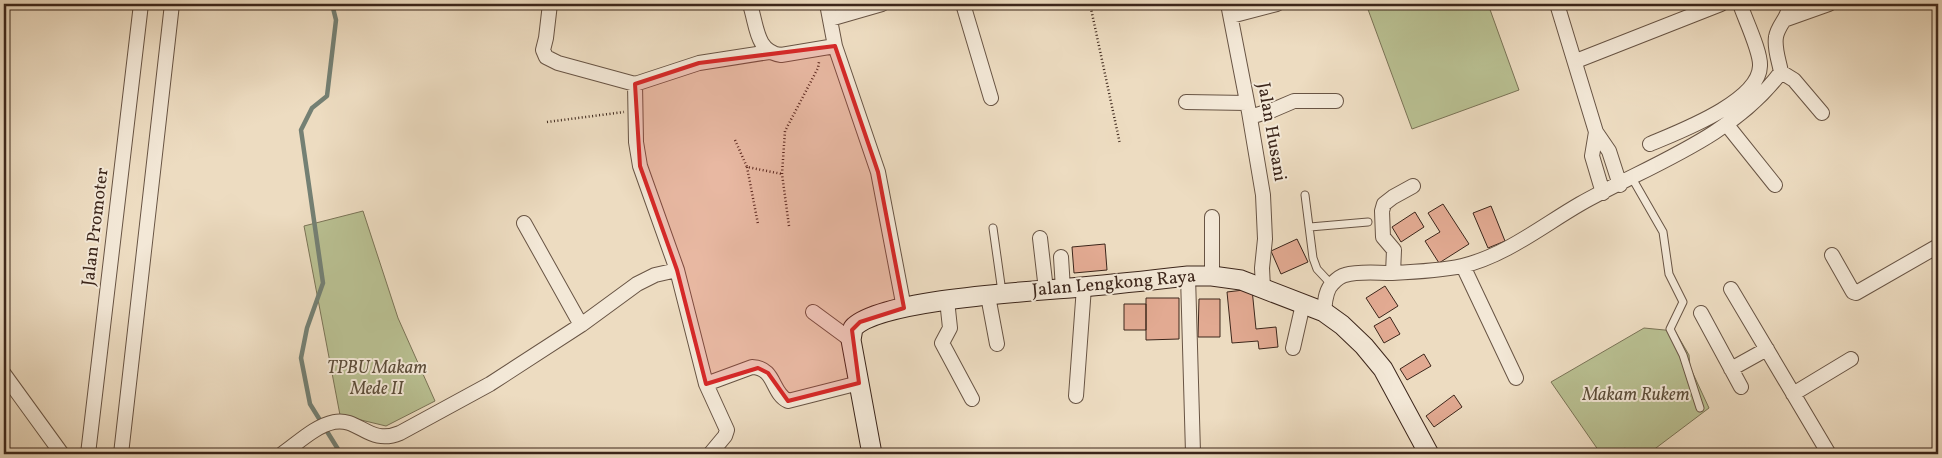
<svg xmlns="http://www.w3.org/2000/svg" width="1942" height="458" font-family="Vollkorn,serif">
<rect width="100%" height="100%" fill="#eddcc1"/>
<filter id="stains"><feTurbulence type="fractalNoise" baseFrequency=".004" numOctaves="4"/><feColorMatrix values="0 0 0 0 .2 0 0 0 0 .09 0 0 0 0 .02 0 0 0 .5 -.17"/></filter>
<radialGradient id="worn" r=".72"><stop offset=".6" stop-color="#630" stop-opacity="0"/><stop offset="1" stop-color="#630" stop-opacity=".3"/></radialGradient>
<!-- green -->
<path fill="#b9c092" stroke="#7a7356" d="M 1366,4 L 1488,4 L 1519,90 L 1412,129 Z
M 363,211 L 398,318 L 435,401 L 386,426 L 340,415 L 304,226 Z
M 1644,328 L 1675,331 L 1689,355 L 1690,367 L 1709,408 L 1648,454 L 1632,454 L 1625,448 L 1616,454 L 1601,454 L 1551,382 Z"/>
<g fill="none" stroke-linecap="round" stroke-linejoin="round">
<!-- stream -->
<path stroke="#748074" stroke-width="4.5" d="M 332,4 L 336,20 L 327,96 L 312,108 L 301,130 L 323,283 L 307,328 L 301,358 L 310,404 L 341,454"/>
</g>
<!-- building -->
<path fill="#e2aa92" stroke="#3c261b" d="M 1443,204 L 1469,244 L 1439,263 L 1425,241 L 1440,232 L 1428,213 Z
M 1491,206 L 1505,241 L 1488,248 L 1473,213 Z
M 1415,212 L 1424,227 L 1401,242 L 1392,227 Z
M 1297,239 L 1308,262 L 1281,274 L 1271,251 Z
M 1105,244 L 1107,270 L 1074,273 L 1072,247 Z
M 1385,286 L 1398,306 L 1379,318 L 1366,298 Z
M 1252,289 L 1256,329 L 1276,327 L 1278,347 L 1259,349 L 1258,341 L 1232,343 L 1227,292 Z
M 1146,298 L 1179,298 L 1179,339 L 1146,340 Z
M 1199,299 L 1220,299 L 1220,337 L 1198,337 Z
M 1124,304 L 1146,304 L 1146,330 L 1124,330 Z
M 1390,317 L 1400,334 L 1384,343 L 1374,326 Z
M 1424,354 L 1431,366 L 1407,380 L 1400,369 Z
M 1454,395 L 1462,407 L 1434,427 L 1426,416 Z"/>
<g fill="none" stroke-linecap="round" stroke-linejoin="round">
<defs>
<path id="lane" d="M 1632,178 L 1663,232 L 1669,274 L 1683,302 L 1670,329 L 1683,355 L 1700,408
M 1305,195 L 1313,258 L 1317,269 L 1331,284
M 1310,227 L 1368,222
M 993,228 L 1002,292"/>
<path id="street" d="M 550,4 L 546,38 L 543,50 L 546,57 L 558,63 L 635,84 L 699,63 L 769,52
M 827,4 L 835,46 L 878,172 L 904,308
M 963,4 L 991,98
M 1228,4 L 1249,112 L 1263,195 L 1265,239 L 1262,268 L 1263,288
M 1557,4 L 1596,132 L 1609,151 L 1620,185
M 751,8 C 757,28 757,52 781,55 L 835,46
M 1231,16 L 1277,4
M 830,19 L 882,4
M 1784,20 L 1829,4
M 1576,61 L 1721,4
M 1781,72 L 1794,80 L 1822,113
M 635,84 L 636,142 L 640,166 L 677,270 L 706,384 L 727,430 L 725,436 L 710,454
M 1186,102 L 1247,103
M 1250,117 L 1273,110 L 1294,101 L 1336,101
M 1727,125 L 1775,185
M 1596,132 L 1592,156 L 1603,193
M 1650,144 C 1678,132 1759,102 1760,66 C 1761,52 1745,19 1740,4
M 524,223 L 581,325
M 1040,238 L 1046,290
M 1832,255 L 1853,292 L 1856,293 L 1938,246
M 1061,257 L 1063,289
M 1463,266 L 1516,378
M 1393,273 L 1394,250 L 1383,237 L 1382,211 L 1384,204 L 1393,197 L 1413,186
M 1188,276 L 1193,453
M 1212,276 L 1212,217
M 1731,289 L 1829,454
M 988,296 L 997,344
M 947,300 L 950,328 L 942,343 L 972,399
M 813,312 L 851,340
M 1324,312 C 1325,303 1325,290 1333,283 C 1336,280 1341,276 1345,275 C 1359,271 1376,273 1391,273 C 1414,272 1439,271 1462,266 C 1505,256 1542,226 1580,204 C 1649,165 1732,138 1781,72 C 1779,61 1774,48 1776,37 C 1778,24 1790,17 1789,4
M 1701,313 L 1741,387
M 1293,348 L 1303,304
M 1731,369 L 1767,349
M 4,374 L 62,454
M 706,384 L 752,367 C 776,368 771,393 788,401 L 859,383
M 1793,394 L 1851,359
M 1076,396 L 1084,287
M 88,454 L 141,4
M 121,454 L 172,4
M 282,454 C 298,443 315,426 334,422 C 359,417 369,446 400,433 L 490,384 L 581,325 L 637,284 L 655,275 L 677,270"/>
<path id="secondary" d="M 872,454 L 851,340 L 853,328 C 879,299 1038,291 1082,287 C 1117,284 1153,280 1188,276 L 1212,276 L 1241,280 L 1324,312 L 1342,325 L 1364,346 L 1383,369 L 1429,454"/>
</defs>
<!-- lane casing -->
<use href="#lane" stroke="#685444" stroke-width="9"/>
<!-- street casing -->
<use href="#street" stroke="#685444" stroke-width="16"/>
<!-- secondary casing -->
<use href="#secondary" stroke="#3c261b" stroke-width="21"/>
<!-- path -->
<path stroke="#3c261b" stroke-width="2.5" stroke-dasharray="1 2.5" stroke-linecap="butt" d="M 1090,4 L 1120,144
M 547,122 L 624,112
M 735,140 L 747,167 L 782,174
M 747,167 L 758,224
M 789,226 L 782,174 L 785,131 L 818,68 L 819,62"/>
<!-- lane -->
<use href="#lane" stroke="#f3e8d7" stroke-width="7"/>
<!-- street -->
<use href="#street" stroke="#f3e8d7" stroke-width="14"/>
<!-- secondary -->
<use href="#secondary" stroke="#f3e8d7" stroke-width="19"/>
</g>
<!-- marked area -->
<path fill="#d62828" fill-opacity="0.2" stroke="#d62828" stroke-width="4" stroke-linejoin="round" d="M 835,46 L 878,172 L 904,308 L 860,322 L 852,330 L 859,383 L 788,401 L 768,373 L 758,368 L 706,384 L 677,270 L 640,166 L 635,84 L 699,63 Z"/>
<g text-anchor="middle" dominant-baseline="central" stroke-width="4" stroke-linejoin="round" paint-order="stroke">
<!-- street labels -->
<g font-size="18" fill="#3c261b" stroke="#f3e8d7">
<text transform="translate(1271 132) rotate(80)">Jalan Husani</text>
<text transform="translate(96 227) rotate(-83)">Jalan Promoter</text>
<text transform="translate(1114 284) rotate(-5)">Jalan Lengkong Raya</text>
</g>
<!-- park labels -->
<g font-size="18" font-style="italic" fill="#5b4c39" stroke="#f3e8d7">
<text x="377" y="368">TPBU Makam<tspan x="377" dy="21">Mede II</tspan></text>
<text x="1636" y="395">Makam Rukem</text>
</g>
</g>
<!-- margin -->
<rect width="1942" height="458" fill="none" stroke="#eddcc1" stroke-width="20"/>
<rect x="5" y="5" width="1932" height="448" fill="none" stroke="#3c261b" stroke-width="2.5"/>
<rect x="10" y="10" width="1922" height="438" fill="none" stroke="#3c261b"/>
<rect width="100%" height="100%" filter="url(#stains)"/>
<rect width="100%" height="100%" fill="url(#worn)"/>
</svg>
